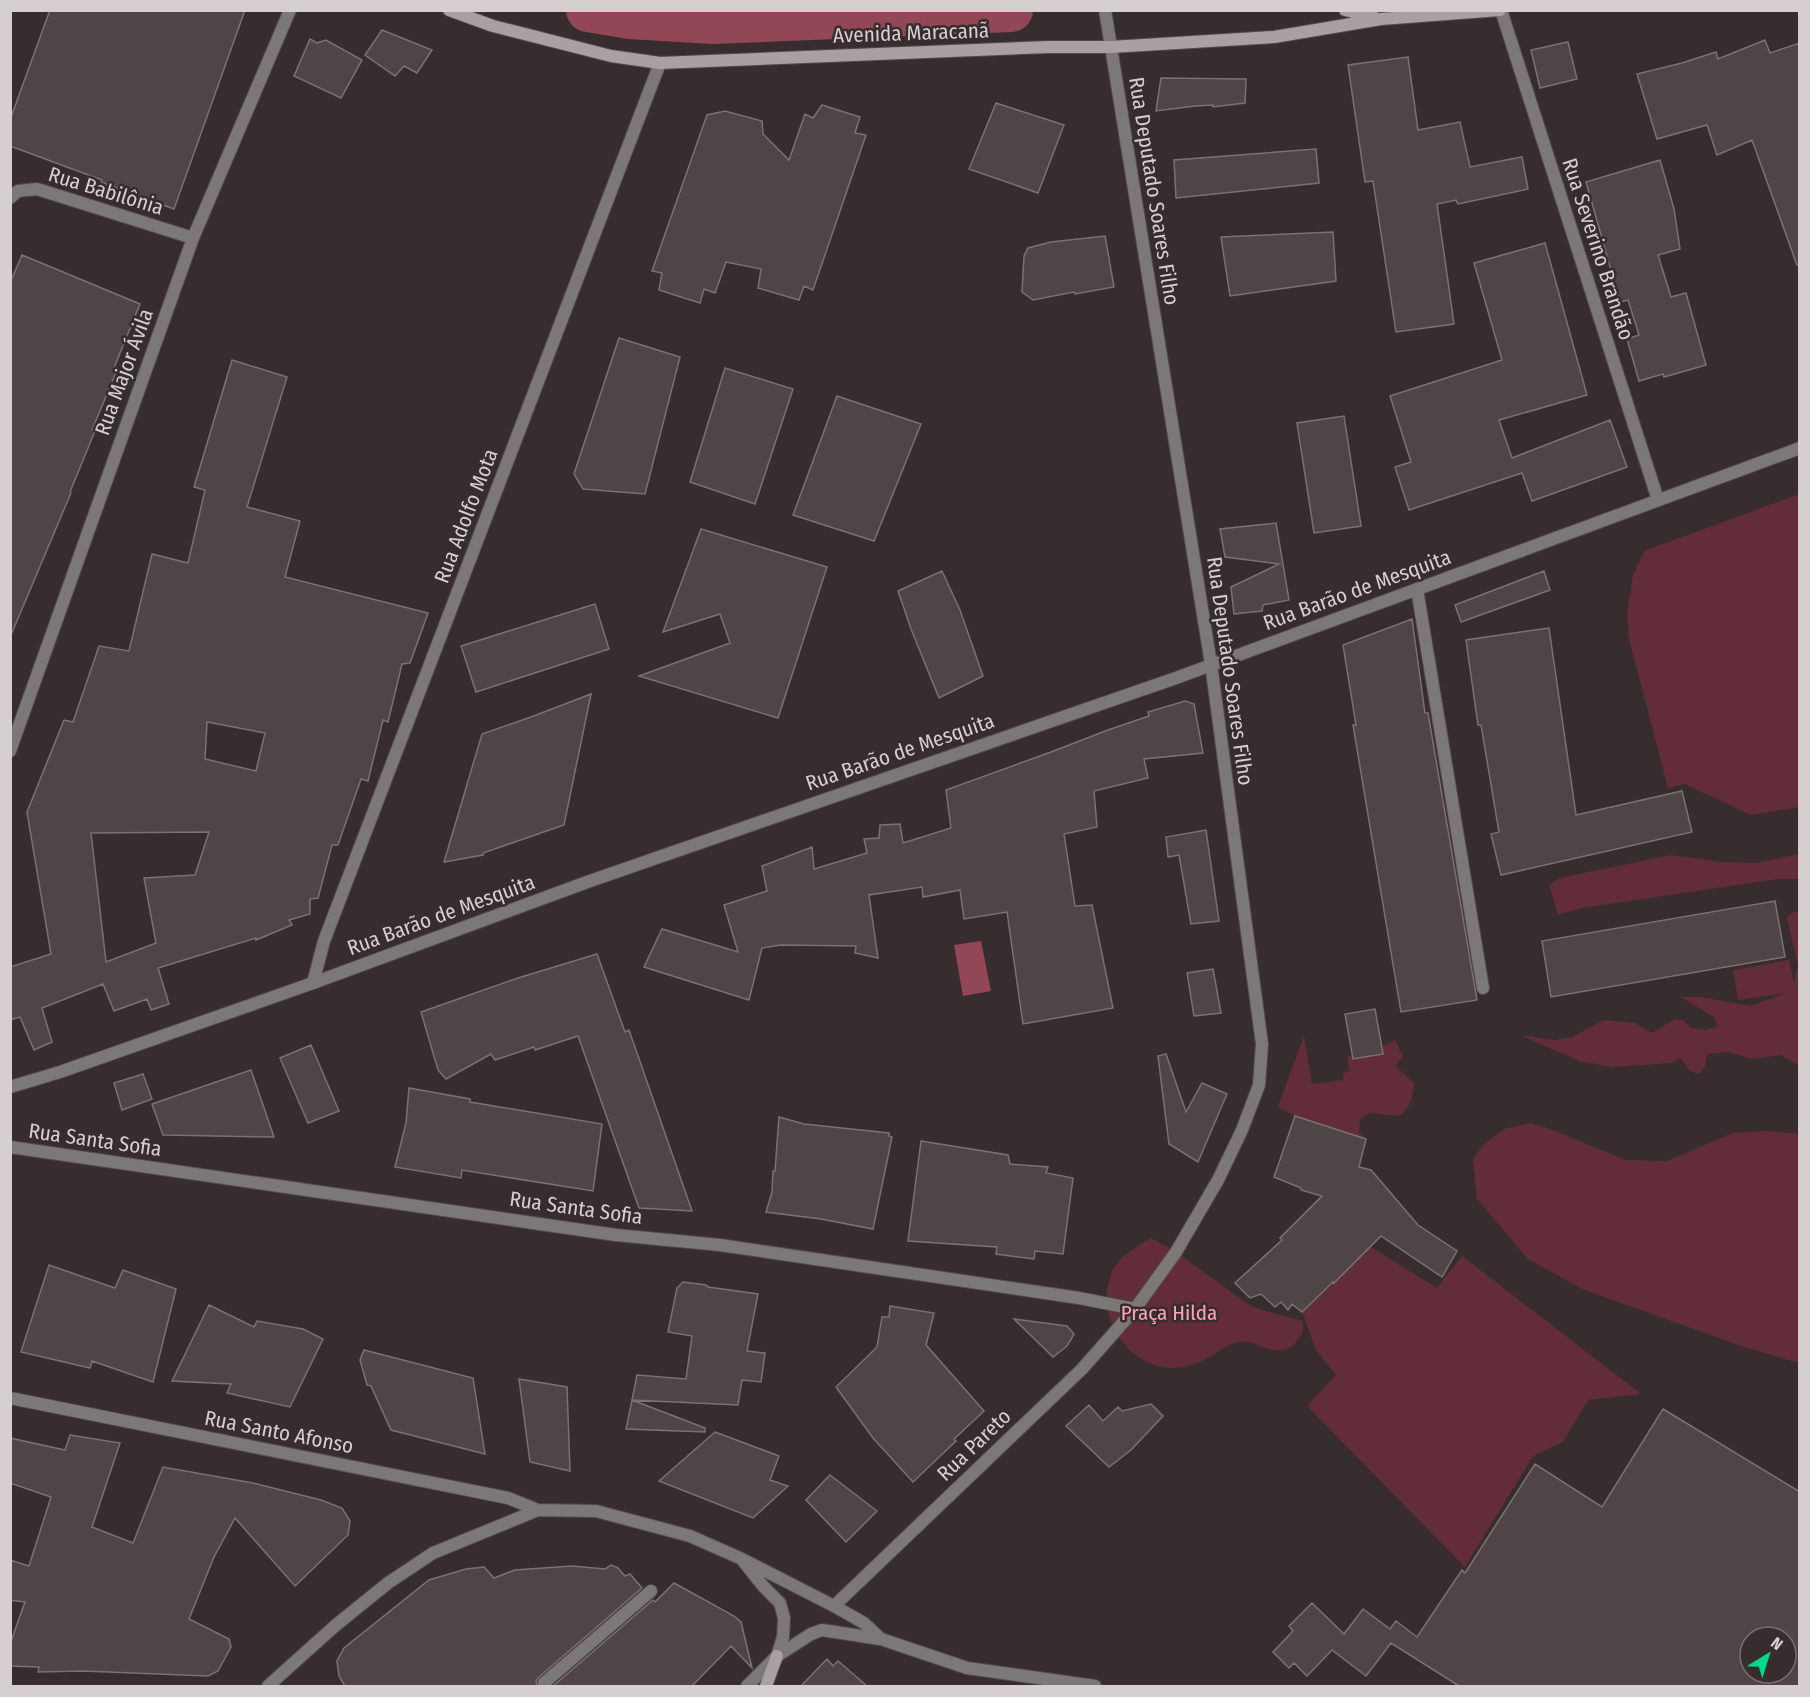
<svg xmlns="http://www.w3.org/2000/svg" width="1810" height="1697" font-family="'Fira Sans Condensed',sans-serif">
<rect width="100%" height="100%" fill="#372d2f"/>
<!-- green -->
<path fill="#622d38" d="M 1799,494 L 1799,807 L 1751,815 L 1685,784 L 1668,788 L 1629,639 L 1627,613 L 1633,576 L 1644,551 Z
M 1799,854 L 1799,879 L 1777,879 L 1582,908 L 1558,915 L 1549,885 L 1558,879 L 1574,875 L 1671,855 L 1721,862 L 1758,863 Z
M 1793,912 L 1800,912 L 1799,1066 L 1781,1055 L 1753,1059 L 1728,1052 L 1707,1054 L 1705,1067 L 1699,1074 L 1690,1071 L 1680,1058 L 1672,1063 L 1612,1067 L 1579,1061 L 1520,1035 L 1555,1040 L 1572,1037 L 1604,1020 L 1635,1023 L 1652,1033 L 1675,1019 L 1683,1020 L 1691,1028 L 1705,1030 L 1716,1027 L 1717,1024 L 1715,1018 L 1681,997 L 1701,997 L 1751,1006 L 1785,993 L 1738,1000 L 1733,970 L 1789,960 L 1794,983 L 1798,965 L 1787,918 Z
M 1304,1036 L 1312,1084 L 1343,1080 L 1343,1073 L 1350,1071 L 1347,1057 L 1352,1056 L 1353,1059 L 1383,1053 L 1382,1047 L 1395,1040 L 1403,1056 L 1395,1066 L 1414,1083 C 1413,1096 1410,1108 1400,1116 L 1369,1113 L 1360,1119 L 1359,1133 L 1366,1139 L 1295,1116 L 1278,1107 Z
M 1530,1123 L 1548,1128 L 1626,1160 L 1667,1161 L 1733,1133 L 1766,1131 L 1799,1134 L 1799,1363 L 1744,1347 L 1582,1289 L 1528,1259 L 1477,1199 L 1473,1160 L 1482,1146 L 1504,1129 Z
M 1151,1238 L 1176,1252 L 1252,1307 L 1303,1321 L 1303,1332 L 1292,1347 C 1287,1348 1279,1351 1274,1350 C 1262,1349 1253,1339 1239,1342 C 1224,1345 1215,1355 1202,1361 C 1190,1367 1175,1369 1162,1367 C 1124,1360 1097,1315 1110,1279 C 1111,1275 1112,1269 1115,1266 C 1124,1253 1138,1246 1151,1238 Z
M 1371,1247 L 1437,1288 L 1462,1256 L 1641,1394 L 1588,1400 L 1563,1442 L 1533,1456 L 1465,1567 L 1307,1406 L 1336,1375 L 1316,1350 L 1302,1312 L 1334,1283 Z"/>
<!-- water -->
<path fill="#924756" d="M 981,941 L 991,991 L 963,996 L 954,945 Z"/>
<g fill="none" stroke-linecap="round" stroke-linejoin="round">
<!-- river -->
<path stroke="#924756" stroke-width="44" d="M 588,10 L 630,17 L 713,22 L 1011,10"/>
</g>
<!-- building -->
<path fill="#4f4446" stroke="#7c7172" stroke-width="1.5" fill-rule="evenodd" d="M 50,10 L 245,10 L 174,209 L 101,182 L 102,180 L 10,146 L 10,120 Z
M 382,30 L 432,50 L 417,73 L 404,66 L 395,76 L 365,55 Z
M 310,39 L 317,43 L 326,40 L 362,60 L 341,98 L 294,76 Z
M 1765,40 L 1770,53 L 1800,43 L 1800,264 L 1797,265 L 1752,140 L 1717,155 L 1707,125 L 1657,139 L 1637,74 L 1682,63 L 1716,52 L 1718,59 Z
M 1568,42 L 1577,79 L 1540,88 L 1531,50 Z
M 1408,57 L 1418,130 L 1460,122 L 1470,167 L 1522,157 L 1528,189 L 1458,204 L 1456,200 L 1437,204 L 1454,324 L 1396,332 L 1373,181 L 1365,182 L 1348,65 Z
M 1161,78 L 1246,79 L 1245,103 L 1213,107 L 1213,105 L 1195,106 L 1156,111 Z
M 996,103 L 1064,125 L 1038,193 L 969,169 Z
M 822,105 L 860,117 L 855,133 L 866,135 L 813,290 L 804,286 L 799,300 L 758,288 L 761,269 L 726,262 L 715,293 L 704,289 L 700,303 L 659,290 L 662,273 L 652,271 L 707,115 L 725,111 L 762,121 L 763,134 L 789,160 L 805,114 L 813,118 Z
M 1316,149 L 1319,183 L 1176,198 L 1174,160 Z
M 1660,160 L 1674,209 L 1680,249 L 1658,255 L 1671,297 L 1686,293 L 1706,365 L 1664,377 L 1663,374 L 1639,381 L 1627,339 L 1639,335 L 1628,300 L 1620,302 L 1586,182 Z
M 1333,232 L 1336,281 L 1230,296 L 1221,237 Z
M 1105,236 L 1114,287 L 1075,294 L 1074,292 L 1033,300 L 1022,292 L 1024,256 L 1028,248 L 1051,242 Z
M 1545,243 L 1587,395 L 1499,420 L 1512,458 L 1610,420 L 1627,467 L 1532,501 L 1522,473 L 1409,510 L 1395,467 L 1411,462 L 1390,396 L 1502,360 L 1474,263 Z
M 22,255 L 140,304 L 114,368 L 117,370 L 92,430 L 95,431 L 70,492 L 71,493 L 11,635 L 10,283 Z
M 619,338 L 680,357 L 645,494 L 583,489 L 574,474 Z
M 232,360 L 287,377 L 247,507 L 300,521 L 285,577 L 428,613 L 410,663 L 402,664 L 388,722 L 383,720 L 368,781 L 361,779 L 338,845 L 332,845 L 318,898 L 310,899 L 310,914 L 289,920 L 292,925 L 256,940 L 256,938 L 158,968 L 169,1004 L 151,1010 L 147,999 L 114,1011 L 103,984 L 42,1008 L 52,1042 L 34,1050 L 20,1017 L 10,1020 L 10,967 L 51,954 L 27,812 L 64,720 L 73,722 L 99,646 L 129,651 L 152,554 L 188,563 L 205,490 L 194,487 ZM 207,722 L 265,733 L 256,771 L 205,759 ZM 209,832 L 195,875 L 144,878 L 156,943 L 106,962 L 91,833 Z
M 725,368 L 793,389 L 755,504 L 690,482 Z
M 837,396 L 921,424 L 874,541 L 793,515 Z
M 1344,416 L 1361,526 L 1314,533 L 1297,423 Z
M 1276,523 L 1289,600 L 1263,605 L 1262,611 L 1234,614 L 1231,587 L 1279,564 L 1225,557 L 1220,529 Z
M 701,529 L 827,567 L 778,718 L 639,676 L 730,643 L 720,614 L 663,632 Z
M 942,571 L 960,610 L 983,676 L 939,698 L 911,629 L 898,591 Z
M 1544,571 L 1550,590 L 1461,622 L 1455,605 Z
M 595,604 L 609,649 L 476,692 L 461,646 Z
M 1412,619 L 1425,713 L 1428,713 L 1477,1000 L 1401,1012 L 1353,725 L 1356,725 L 1343,645 Z
M 1549,628 L 1576,815 L 1682,791 L 1692,832 L 1501,875 L 1491,834 L 1499,832 L 1481,725 L 1478,725 L 1466,640 Z
M 591,694 L 564,825 L 483,853 L 483,855 L 444,862 L 482,734 L 531,717 Z
M 1185,701 L 1194,704 L 1203,753 L 1144,759 L 1148,778 L 1094,791 L 1097,827 L 1064,834 L 1075,906 L 1092,905 L 1113,1008 L 1023,1024 L 1007,912 L 964,919 L 960,890 L 923,897 L 922,887 L 869,895 L 878,958 L 855,953 L 856,946 L 781,945 L 762,948 L 749,1000 L 644,967 L 662,929 L 738,952 L 724,905 L 767,891 L 762,866 L 812,847 L 814,869 L 867,853 L 864,839 L 879,838 L 880,825 L 900,824 L 903,843 L 951,828 L 946,790 L 1051,752 L 1108,730 L 1149,716 L 1148,712 Z
M 1206,830 L 1219,921 L 1191,924 L 1179,855 L 1168,857 L 1166,837 Z
M 1775,901 L 1785,957 L 1551,997 L 1542,941 Z
M 597,954 L 625,1032 L 629,1030 L 692,1211 L 639,1208 L 578,1036 L 535,1050 L 534,1047 L 495,1060 L 491,1054 L 446,1079 L 438,1070 L 421,1012 L 518,978 Z
M 1213,969 L 1221,1013 L 1194,1016 L 1187,973 Z
M 1375,1009 L 1383,1054 L 1353,1059 L 1345,1014 Z
M 311,1045 L 339,1111 L 308,1123 L 280,1058 Z
M 1166,1054 L 1186,1112 L 1202,1083 L 1227,1094 L 1198,1162 L 1169,1144 L 1158,1056 Z
M 251,1070 L 274,1137 L 163,1135 L 152,1104 Z
M 143,1074 L 152,1099 L 122,1110 L 114,1083 Z
M 409,1088 L 470,1099 L 470,1102 L 602,1124 L 593,1191 L 462,1170 L 461,1178 L 395,1167 L 406,1123 Z
M 1295,1116 L 1366,1139 L 1359,1167 L 1371,1170 L 1418,1225 L 1457,1251 L 1442,1277 L 1381,1236 L 1334,1283 L 1333,1282 L 1302,1312 L 1292,1304 L 1288,1310 L 1281,1302 L 1275,1307 L 1261,1294 L 1250,1298 L 1235,1283 L 1282,1240 L 1280,1238 L 1322,1196 L 1301,1190 L 1301,1188 L 1274,1177 Z
M 779,1117 L 804,1124 L 889,1133 L 889,1136 L 892,1137 L 873,1229 L 821,1219 L 766,1212 L 772,1192 L 773,1171 L 775,1171 Z
M 921,1141 L 1008,1155 L 1010,1164 L 1048,1167 L 1046,1173 L 1073,1178 L 1063,1254 L 1035,1251 L 1034,1259 L 996,1254 L 997,1247 L 908,1241 Z
M 49,1265 L 115,1288 L 123,1270 L 176,1289 L 153,1382 L 92,1361 L 90,1368 L 21,1352 Z
M 683,1282 L 706,1285 L 708,1287 L 758,1294 L 747,1351 L 765,1353 L 761,1382 L 742,1380 L 738,1405 L 632,1400 L 637,1375 L 686,1379 L 692,1336 L 668,1332 L 677,1288 Z
M 209,1305 L 254,1327 L 257,1321 L 303,1329 L 323,1339 L 290,1407 L 227,1393 L 231,1384 L 172,1381 Z
M 890,1306 L 934,1313 L 926,1345 L 984,1411 L 954,1439 L 956,1441 L 913,1482 L 873,1438 L 836,1387 L 877,1347 L 882,1317 L 889,1317 Z
M 1014,1319 L 1067,1326 L 1074,1334 L 1067,1346 L 1053,1357 Z
M 364,1350 L 473,1378 L 485,1454 L 391,1430 L 371,1386 L 367,1385 L 360,1360 Z
M 519,1379 L 567,1387 L 570,1471 L 530,1462 Z
M 632,1400 L 705,1428 L 705,1432 L 626,1429 Z
M 1151,1404 L 1163,1416 L 1131,1450 L 1109,1467 L 1066,1426 L 1089,1405 L 1103,1421 L 1118,1407 L 1122,1411 Z
M 1663,1409 L 1800,1492 L 1800,1686 L 1459,1686 L 1391,1643 L 1366,1676 L 1332,1650 L 1307,1676 L 1294,1663 L 1289,1668 L 1273,1652 L 1293,1631 L 1289,1626 L 1312,1603 L 1344,1634 L 1363,1609 L 1390,1629 L 1396,1621 L 1417,1637 L 1462,1570 L 1465,1573 L 1535,1464 L 1602,1507 ZM 1750,1637 L 1786,1637 L 1786,1673 L 1750,1673 Z
M 715,1432 L 779,1456 L 770,1480 L 788,1486 L 753,1518 L 659,1481 Z
M 70,1435 L 120,1443 L 92,1527 L 133,1543 L 163,1467 L 253,1483 L 321,1500 L 342,1508 L 350,1521 L 348,1535 L 295,1586 L 235,1518 L 214,1557 L 189,1619 L 229,1639 L 231,1647 L 218,1671 L 208,1676 L 83,1671 L 38,1672 L 39,1667 L 10,1666 L 10,1644 L 25,1602 L 10,1600 L 10,1560 L 29,1566 L 51,1497 L 10,1483 L 10,1438 L 65,1450 Z
M 830,1475 L 877,1511 L 846,1542 L 806,1500 Z
M 611,1565 L 618,1568 L 625,1576 L 630,1574 L 642,1588 L 539,1677 L 536,1681 L 537,1686 L 345,1686 L 339,1676 L 337,1661 L 344,1648 L 429,1580 L 466,1569 L 484,1567 L 494,1578 L 515,1570 L 572,1566 L 605,1569 Z
M 674,1583 L 734,1616 L 741,1622 L 752,1668 L 731,1646 L 692,1686 L 553,1686 L 653,1600 L 655,1602 Z
M 827,1659 L 833,1666 L 838,1661 L 867,1686 L 801,1686 Z"/>
<g fill="none" stroke-linecap="round" stroke-linejoin="round">
<defs>
<path id="pedestrian" d="M 544,1683 L 651,1591"/>
<path id="minor" d="M 1501,10 L 1658,500
M 10,198 L 18,191 L 37,189 L 193,238
M 1417,589 L 1483,988
M 313,983 L 324,941 L 660,63
M 10,1147 L 616,1235 L 720,1245 L 1079,1298 L 1135,1309
M 834,1606 L 1082,1369 L 1135,1309 L 1176,1252 L 1218,1180 L 1242,1130 L 1259,1085 L 1262,1044 L 1211,664 L 1105,10"/>
<path id="tertiary" d="M 10,751 L 193,238 L 290,10
M 10,1087 L 60,1072 L 313,983 L 590,881 L 1176,678 L 1800,448
M 10,1398 L 508,1498 L 538,1510
M 744,1562 L 763,1586 L 780,1603 L 784,1618 L 783,1637 L 777,1656
M 268,1686 L 336,1625 L 388,1583 L 433,1553 L 538,1510 L 596,1511 L 690,1536 L 742,1559 L 834,1606 L 864,1623 L 881,1639 L 967,1668 L 1095,1686
M 747,1686 L 777,1656 L 811,1634 L 822,1630 L 880,1639"/>
<path id="secondary" d="M 449,10 L 493,26 L 611,56 L 660,63 L 1049,47 L 1111,47 L 1274,37 L 1381,19 L 1500,10
M 1345,10 L 1374,17
M 766,1686 L 777,1656"/>
</defs>
<!-- pedestrian casing -->
<use href="#pedestrian" stroke="#544a4c" stroke-width="14"/>
<!-- minor casing -->
<use href="#minor" stroke="#544a4c" stroke-width="14"/>
<!-- tertiary casing -->
<use href="#tertiary" stroke="#544a4c" stroke-width="14"/>
<!-- secondary casing -->
<use href="#secondary" stroke="#544a4c" stroke-width="14"/>
<!-- pedestrian -->
<use href="#pedestrian" stroke="#7d7878" stroke-width="12"/>
<!-- minor -->
<use href="#minor" stroke="#7d7878" stroke-width="12"/>
<!-- tertiary -->
<use href="#tertiary" stroke="#7d7878" stroke-width="12"/>
<!-- secondary -->
<use href="#secondary" stroke="#a8a0a1" stroke-width="12"/>
</g>
<g text-anchor="middle" dominant-baseline="central" stroke-width="5" stroke-linejoin="round" paint-order="stroke">
<!-- street labels -->
<g font-size="21" fill="#d6cfd0" stroke="#372d2f">
<text transform="translate(911 33) rotate(-2)">Avenida Maracanã</text>
<text transform="translate(106 191) rotate(17)">Rua Babilônia</text>
<text transform="translate(1154 191) rotate(81)">Rua Deputado Soares Filho</text>
<text transform="translate(1598 249) rotate(72)">Rua Severino Brandão</text>
<text transform="translate(124 372) rotate(-70)">Rua Major Ávila</text>
<text transform="translate(466 516) rotate(-69)">Rua Adolfo Mota</text>
<text transform="translate(1357 590) rotate(-20)">Rua Barão de Mesquita</text>
<text transform="translate(1230 671) rotate(82)">Rua Deputado Soares Filho</text>
<text transform="translate(900 752) rotate(-19)">Rua Barão de Mesquita</text>
<text transform="translate(441 915) rotate(-20)">Rua Barão de Mesquita</text>
<text transform="translate(95 1140) rotate(8)">Rua Santa Sofia</text>
<text transform="translate(576 1208) rotate(8)">Rua Santa Sofia</text>
<text transform="translate(279 1432) rotate(11)">Rua Santo Afonso</text>
<text transform="translate(974 1445) rotate(-44)">Rua Pareto</text>
</g>
<!-- park labels -->
<g font-size="21" fill="#fca3b2" stroke="#372d2f">
<text x="1169" y="1313">Praça Hilda</text>
</g>
</g>
<!-- border -->
<rect width="1810" height="1697" fill="none" stroke="#d6cfd0" stroke-width="24"/>
<!-- north arrow -->
<g transform="translate(1768 1655) rotate(38)"><circle r="28" fill="#372d2f" stroke="#776e6f" stroke-width="1.5"/>
<path d="M0-4.5L10 22L0 15L-10 22Z" fill="#03d98b"/>
<text y="-9" font-size="16" font-weight="bold" text-anchor="middle" fill="#d6cfd0">N</text>
</g>
</svg>
